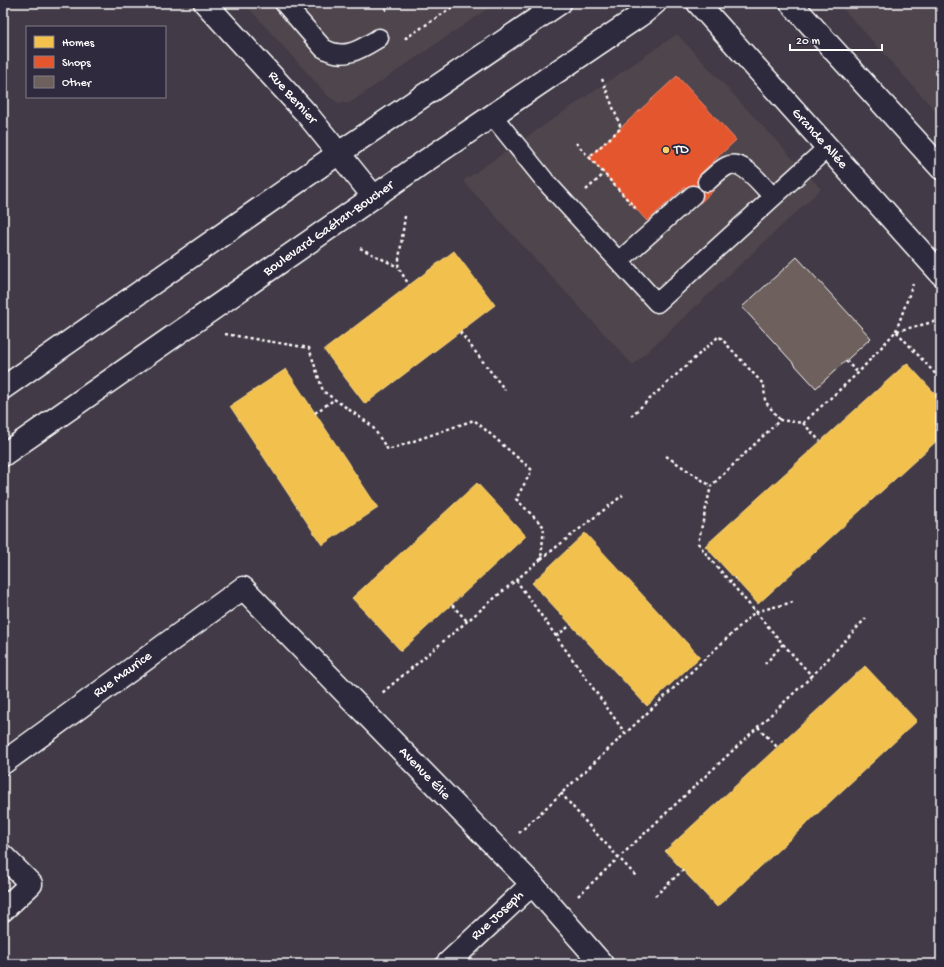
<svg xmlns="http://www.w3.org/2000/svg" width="944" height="967" font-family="'Gochi Hand',sans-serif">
<rect width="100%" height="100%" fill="#423a46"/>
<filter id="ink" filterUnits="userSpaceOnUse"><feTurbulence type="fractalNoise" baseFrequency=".025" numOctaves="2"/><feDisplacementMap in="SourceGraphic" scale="8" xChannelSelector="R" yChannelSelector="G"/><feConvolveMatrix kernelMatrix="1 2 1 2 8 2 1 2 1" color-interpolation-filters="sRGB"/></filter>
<g filter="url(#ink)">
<!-- built -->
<path fill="#4f454d" d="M 244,3 L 496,3 L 354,100 L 349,103 L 339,103 L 329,97 Z
M 838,3 L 941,3 L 941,117 Z
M 677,34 L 821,189 L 633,365 L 463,181 Z"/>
<!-- homes -->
<path fill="#f2c14e" stroke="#f6d483" d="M 454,251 L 495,305 L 365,404 L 324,350 Z
M 907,363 L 941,400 L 941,437 L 758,604 L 705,546 Z
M 286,369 L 378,508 L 322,545 L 230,406 Z
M 477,483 L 526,536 L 401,651 L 352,598 Z
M 585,533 L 700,657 L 647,706 L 532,583 Z
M 865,666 L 917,721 L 717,907 L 665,851 Z"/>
<!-- shops -->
<path fill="#e4572e" stroke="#ec896d" d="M 935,3 L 941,3 L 941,10 Z
M 677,76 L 736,140 L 700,174 L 714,190 L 700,203 L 685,187 L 647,221 L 589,157 Z"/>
<!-- building -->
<path fill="#6e605c" stroke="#fff" d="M 797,257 L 871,338 L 816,388 L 742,307 Z"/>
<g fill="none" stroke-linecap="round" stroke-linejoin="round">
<defs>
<path id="service" d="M 284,3 L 323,48 C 344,61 361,49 379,38
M 492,115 L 546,182 L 657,303 L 827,148
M 707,182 C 713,177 719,170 727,166 C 743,158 763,187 773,197
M 619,261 L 693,195"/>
<path id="minor" d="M 205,3 L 306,113 L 374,197
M 3,763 L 243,588 L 532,884 L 602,964
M 3,856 L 31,884 L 3,910
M 447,964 L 532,884"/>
<path id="secondary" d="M 698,3 L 941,274
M 791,3 L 941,168
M 3,388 L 339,153 L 560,3
M 3,455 L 418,166 L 642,14 L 655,3"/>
</defs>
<!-- service casing -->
<use href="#service" stroke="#fff" stroke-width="21"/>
<!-- minor casing -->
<use href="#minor" stroke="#fff" stroke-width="25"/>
<!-- secondary casing -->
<use href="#secondary" stroke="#fff" stroke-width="25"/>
<!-- path -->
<path stroke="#fff" stroke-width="2.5" stroke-dasharray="3 3" stroke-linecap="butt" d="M 382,3 L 388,13
M 495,3 L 499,7
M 405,37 L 406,38 L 459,3
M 602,79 L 621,128 L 589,157 L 637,210
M 576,143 L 589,157
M 586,190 L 604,174
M 405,216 L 398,267 L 409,285
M 360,248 L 398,267
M 896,331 L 913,284
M 897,331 L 941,320
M 460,332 L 505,390
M 225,334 L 309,348 L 323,391 L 372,426 L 388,450 L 474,420 L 532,470 L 516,499 L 544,527 L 541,559 L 382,693
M 846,361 L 858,373
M 315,413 L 335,399
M 631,416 L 719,336 L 764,385 L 765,401 L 780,420
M 803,423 L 820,441
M 666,456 L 711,486
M 541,559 L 623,495
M 516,580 L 625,733
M 729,582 L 735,578
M 452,605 L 467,621
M 556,636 L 571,625
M 783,644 L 812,676 L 866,618
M 765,664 L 783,644 L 707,555 L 698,543 L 711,486 L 780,420 L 803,423 L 858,373 L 896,331 L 941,380
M 758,727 L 777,747
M 561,793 L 591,828 L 636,876
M 519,833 L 755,612 L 793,602
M 578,896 L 812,676
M 655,896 L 683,870"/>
<!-- service -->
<use href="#service" stroke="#2f2a3d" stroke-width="18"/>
<!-- minor -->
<use href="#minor" stroke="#2f2a3d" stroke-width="22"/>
<!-- secondary -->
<use href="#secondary" stroke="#2f2a3d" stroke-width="22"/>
</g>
</g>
<!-- markers -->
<circle fill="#ffd166" stroke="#2f2a3d" stroke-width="1.5" cx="666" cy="150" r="4"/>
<g text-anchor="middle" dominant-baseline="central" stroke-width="4" stroke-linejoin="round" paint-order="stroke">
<!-- street labels -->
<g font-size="14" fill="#fff" stroke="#2f2a3d">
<text transform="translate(292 98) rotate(48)">Rue Bernier</text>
<text transform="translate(819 139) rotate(48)">Grande Allée</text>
<text transform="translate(329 229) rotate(-35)">Boulevard Gaétan-Boucher</text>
<text transform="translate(123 675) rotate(-36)">Rue Maurice</text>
<text transform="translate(424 774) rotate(46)">Avenue Élie</text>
<text transform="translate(498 916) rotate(-43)">Rue Joseph</text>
</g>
<!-- poi labels -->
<g font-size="14" fill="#fff" stroke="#2f2a3d" text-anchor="start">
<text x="674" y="150">TD</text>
</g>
</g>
<!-- margin -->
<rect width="944" height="967" fill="none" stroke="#2f2a3d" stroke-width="16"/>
<rect x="8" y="8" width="928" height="951" fill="none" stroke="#fff" stroke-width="1.5" filter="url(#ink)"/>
<!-- legend -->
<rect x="26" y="26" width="140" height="72" fill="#2f2a3d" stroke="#827f8b"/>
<rect x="34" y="36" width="20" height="12" fill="#f2c14e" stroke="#827f8b"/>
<text x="62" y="46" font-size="12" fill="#ffffff">Homes</text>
<rect x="34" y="56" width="20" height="12" fill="#e4572e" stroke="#827f8b"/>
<text x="62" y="66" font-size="12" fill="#ffffff">Shops</text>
<rect x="34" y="76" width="20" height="12" fill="#6e605c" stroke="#827f8b"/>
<text x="62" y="86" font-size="12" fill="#ffffff">Other</text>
<!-- scale -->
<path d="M790 44v6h92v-6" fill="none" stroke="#ffffff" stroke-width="2"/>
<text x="796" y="44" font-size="12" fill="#ffffff" stroke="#2f2a3d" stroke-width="3" paint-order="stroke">20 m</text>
</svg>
